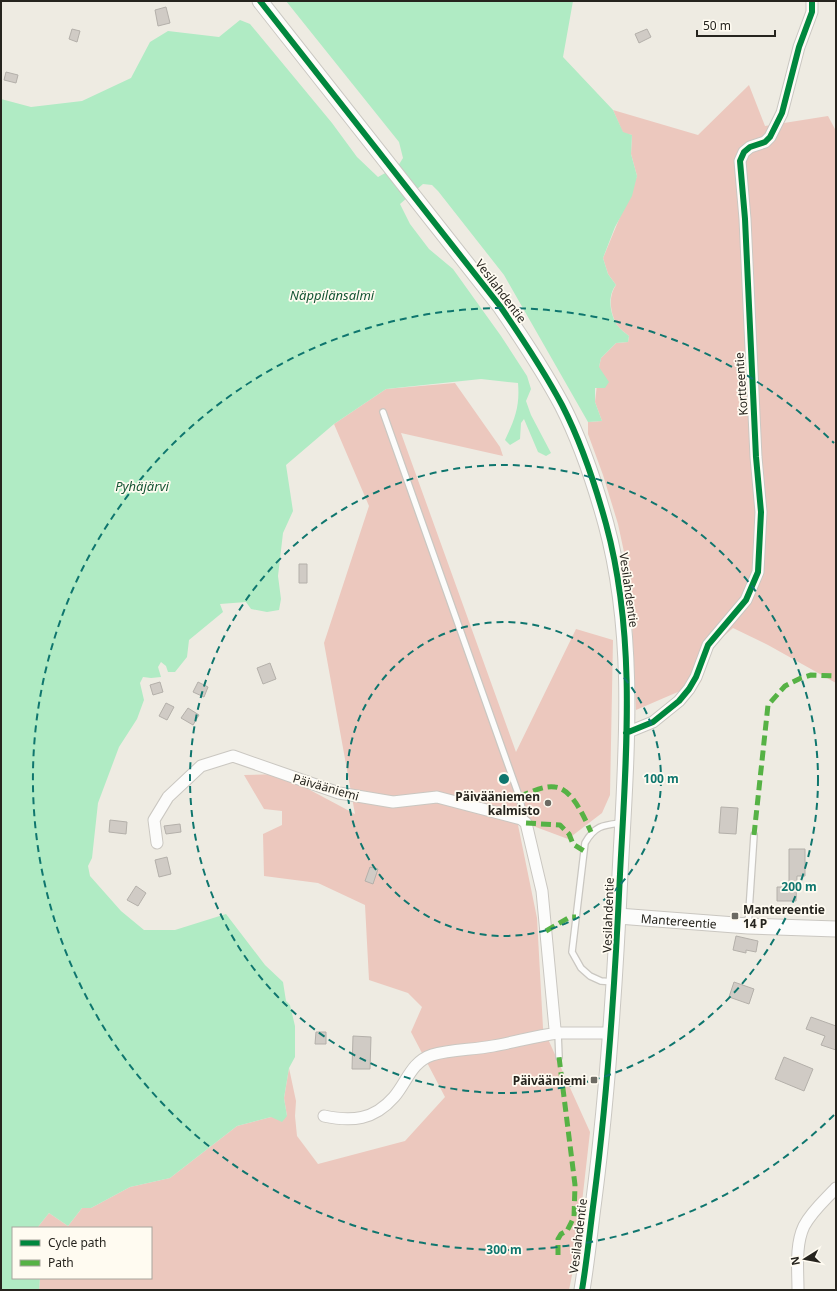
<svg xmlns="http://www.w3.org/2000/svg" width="837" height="1291" font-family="'Noto Sans',sans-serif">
<rect width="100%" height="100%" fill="#eeebe2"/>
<!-- green -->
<path fill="#ecc8be" d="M 749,85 L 765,126 L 828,116 L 836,131 L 836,683 L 768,645 L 733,628 L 705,653 L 701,682 L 636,710 L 630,580 L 618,524 L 603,475 L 588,434 L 588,422 L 602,421 L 595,402 L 599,367 L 601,358 L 616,343 L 628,342 L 629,336 C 625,333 620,329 617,325 C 610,313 608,296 616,285 L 608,274 L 603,258 L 637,176 L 631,154 L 632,135 L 623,133 L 613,110 L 698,135 Z
M 455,383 L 500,447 L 503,456 L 401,433 L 516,752 L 576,629 L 613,640 L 610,795 L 602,813 L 568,839 L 517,820 L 537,918 L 543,1028 L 590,1132 L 576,1255 L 569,1290 L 39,1290 L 40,1278 L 151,1278 L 151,1228 L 37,1228 L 49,1213 L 68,1226 L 82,1208 L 91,1208 L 130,1187 L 170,1178 L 237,1126 L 271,1117 L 287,1116 L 284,1098 L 289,1068 L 296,1101 L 295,1116 L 297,1136 L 318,1164 L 405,1141 L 445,1097 L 411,1032 L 422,1007 L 408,993 L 369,980 L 365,905 L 318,883 L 264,876 L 263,834 L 282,825 L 282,811 L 264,809 L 244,775 L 280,774 L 355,814 L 324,643 L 369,506 L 334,424 L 386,389 Z"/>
<!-- water -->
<path fill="#b0ebc4" d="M 286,1 L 573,1 L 563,57 L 613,110 L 623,132 L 632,135 L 631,154 L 637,176 L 632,196 L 615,227 L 603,258 L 608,274 L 616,285 C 607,296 610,314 617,325 C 620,329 625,333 629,336 L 628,342 L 616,343 L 601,358 L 599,367 L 609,382 L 605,388 L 595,388 L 595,402 L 602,421 L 588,422 L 504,275 L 438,191 L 432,185 L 423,184 L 400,204 L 410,224 L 429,249 L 453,269 L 501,336 L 527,376 L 531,389 L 526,401 L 531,415 L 551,453 L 546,456 L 538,452 L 524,419 L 521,423 L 520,439 L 510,445 L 505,440 C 515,419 520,406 518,383 L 481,379 L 386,389 L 334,424 L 286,465 L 293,511 L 283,533 L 278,576 L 281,599 L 279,610 L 267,612 L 251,609 L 246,602 L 220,604 L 223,612 L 189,640 L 187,657 L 175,672 L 168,672 L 166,666 L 161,662 L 158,667 L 161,677 L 151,678 L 143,677 L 140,683 L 144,700 L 137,719 L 119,747 L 98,803 L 92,858 L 88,866 L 90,876 L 121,911 L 144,930 L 175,930 L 226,914 L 265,965 L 283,982 L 286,1001 L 290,1005 L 295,1026 L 295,1057 L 289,1068 L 284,1098 L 287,1116 L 282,1122 L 271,1117 L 237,1126 L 170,1178 L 130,1187 L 91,1208 L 82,1208 L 68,1226 L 49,1213 L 37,1228 L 13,1228 L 13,1278 L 40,1278 L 39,1290 L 1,1290 L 1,99 L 31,107 L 82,101 L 131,78 L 150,42 L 168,31 L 219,37 L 240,20 L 250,24 L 332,123 L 357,157 L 378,177 L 398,166 L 403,158 L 399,142 Z"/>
<!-- building -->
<path fill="#d0cbc5" stroke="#b4b0aa" d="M 166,7 L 170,23 L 158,26 L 155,10 Z
M 72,29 L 80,31 L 77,42 L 69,39 Z
M 647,29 L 651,37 L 639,43 L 635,34 Z
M 6,72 L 18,75 L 16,83 L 4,80 Z
M 299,564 L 307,564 L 307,583 L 299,583 Z
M 270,663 L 276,679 L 263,684 L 257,668 Z
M 160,682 L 163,692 L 153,695 L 150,685 Z
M 198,682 L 208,687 L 204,697 L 193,692 Z
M 166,703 L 174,707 L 167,720 L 159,716 Z
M 188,708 L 199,715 L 193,725 L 181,718 Z
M 721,807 L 738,808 L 736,834 L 719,833 Z
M 110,820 L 127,822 L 126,834 L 109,832 Z
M 180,824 L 181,832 L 166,834 L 164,826 Z
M 789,849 L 805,849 L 805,876 L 797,876 L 796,901 L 777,901 L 777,887 L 789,887 Z
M 167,857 L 171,874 L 159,877 L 155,860 Z
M 370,867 L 378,869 L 373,884 L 365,881 Z
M 136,886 L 146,893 L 138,906 L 127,900 Z
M 736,936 L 758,941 L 756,952 L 746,950 L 746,953 L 733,950 Z
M 734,982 L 754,989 L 749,1004 L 729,997 Z
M 811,1017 L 836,1026 L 836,1050 L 821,1045 L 825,1036 L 806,1029 Z
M 316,1032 L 326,1032 L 326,1044 L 315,1044 Z
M 353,1036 L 371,1037 L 370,1069 L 352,1069 Z
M 784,1057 L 813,1069 L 804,1091 L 775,1079 Z"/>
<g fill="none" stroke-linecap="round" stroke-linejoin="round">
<defs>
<path id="lane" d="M 383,412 L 519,796 L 525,821
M 748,926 L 754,835
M 614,982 L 601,981 L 590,976 L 581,968 L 572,952 L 585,843 C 595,825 604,825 622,823
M 558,1033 L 559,1057"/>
<path id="street" d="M 626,733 L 653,722 L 679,701 L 689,689 L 696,677 L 708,645 L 746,600 L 758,572 L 761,512 L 756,457 L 745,219 L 740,161 L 744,152 L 750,147 L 765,142 L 770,137 L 782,113 L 799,47 L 812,12 L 812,1
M 157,843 L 154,820 L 168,797 L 201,766 L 233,756 L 339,793 L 393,802 L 437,797 L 521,819 L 526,823 L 542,891 L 555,1029 L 558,1033 L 611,1033
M 324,1116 C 352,1122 374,1120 394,1097 C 407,1082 411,1062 432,1055 C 451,1049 473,1050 493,1046 C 515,1042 536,1036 558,1033
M 798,1290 C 798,1270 795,1245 804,1226 C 812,1211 825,1200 836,1188"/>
<g id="secondary">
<path d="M 260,1 L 500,306 C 522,338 544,371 562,405 C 581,442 595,484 606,524 C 637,638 626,758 620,874 C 615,983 608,1091 594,1199 C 590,1229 587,1260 582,1290"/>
<path id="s1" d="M 618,916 L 748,926 L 836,929"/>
</g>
</defs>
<!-- lane casing -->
<use href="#lane" stroke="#cac7c1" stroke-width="8"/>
<!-- street casing -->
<use href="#street" stroke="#cac7c1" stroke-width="13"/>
<!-- secondary casing -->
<use href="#secondary" stroke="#cac7c1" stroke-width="17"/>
<!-- lane -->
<use href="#lane" stroke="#fcfcfb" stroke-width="5.5"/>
<!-- street -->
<use href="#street" stroke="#fcfcfb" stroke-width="11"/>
<!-- secondary -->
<use href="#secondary" stroke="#fcfcfb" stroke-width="15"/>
<!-- quiet -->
<path stroke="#56b245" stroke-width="5" stroke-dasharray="10 5" stroke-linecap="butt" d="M 519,796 C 530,793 544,785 555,787 C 572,788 585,819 591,832
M 526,823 L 560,825 L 569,834 L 573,844 L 584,851
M 754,835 L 768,705 L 785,686 L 801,678 L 811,675 L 836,676
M 546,931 L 570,917 L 576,917
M 558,1255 L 558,1239 L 561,1234 L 567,1231 L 574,1217 L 575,1185 L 559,1057"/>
<defs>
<path id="cycleway" d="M 260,1 L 500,306 C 522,338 544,371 562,405 C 581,442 595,484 606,524 C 637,638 626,758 620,874 C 615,983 608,1091 594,1199 C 590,1229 587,1260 582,1290
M 626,733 L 653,722 L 679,701 L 689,689 L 696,677 L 708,645 L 746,600 L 758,572 L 761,512 L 756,457 L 745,219 L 740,161 L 744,152 L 750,147 L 765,142 L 770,137 L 782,113 L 799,47 L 812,12 L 812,1"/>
</defs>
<!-- cycleway casing -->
<use href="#cycleway" stroke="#fffbf1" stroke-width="8"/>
<!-- cycleway -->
<use href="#cycleway" stroke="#00873e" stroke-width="6"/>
</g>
<!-- distance rings -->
<g fill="none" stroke="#0f766e" stroke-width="2" stroke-dasharray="7 5">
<circle cx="504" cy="779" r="157"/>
<circle cx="504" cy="779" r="314"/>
<path d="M834 1115A471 471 0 1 1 834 443"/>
</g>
<!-- markers -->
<g fill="#6c6a63" stroke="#fffbf1" stroke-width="1.5">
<circle cx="548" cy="803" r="4"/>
<rect x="731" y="912" width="8" height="8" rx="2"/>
<rect x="590" y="1076" width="8" height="8" rx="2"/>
</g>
<g text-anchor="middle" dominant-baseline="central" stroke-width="3.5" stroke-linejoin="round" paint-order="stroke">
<!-- street labels -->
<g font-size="12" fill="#26241e" stroke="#fffbf1">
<text transform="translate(501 291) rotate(53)">Vesilahdentie</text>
<text transform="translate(741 384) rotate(-94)">Kortteentie</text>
<text transform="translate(629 590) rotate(82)">Vesilahdentie</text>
<text transform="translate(326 787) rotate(16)">Päivääniemi</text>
<text transform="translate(608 915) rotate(-88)">Vesilahdentie</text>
<text stroke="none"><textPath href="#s1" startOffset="61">Mantereentie</textPath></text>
<text transform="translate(578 1236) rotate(-83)">Vesilahdentie</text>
</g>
<!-- poi labels -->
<g font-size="12" font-weight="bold" fill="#26241e" stroke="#fffbf1" text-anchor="end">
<text x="540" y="796">Päivääniemen<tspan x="540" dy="14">kalmisto</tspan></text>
<text x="743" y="909" text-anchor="start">Mantereentie<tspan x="743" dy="14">14 P</tspan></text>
<text x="586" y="1080">Päivääniemi</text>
</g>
<!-- water labels -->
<g font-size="13" font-style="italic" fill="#145433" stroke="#fffbf1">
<text x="332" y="295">Näppilänsalmi</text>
<text x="142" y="486">Pyhäjärvi</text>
</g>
</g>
<circle cx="504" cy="779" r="6" fill="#0f766e" stroke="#fffbf1" stroke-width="2"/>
<g font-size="12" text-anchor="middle" font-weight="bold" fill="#0f766e" stroke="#fffbf1" stroke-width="3.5" stroke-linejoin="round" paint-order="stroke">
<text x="661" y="783">100 m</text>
<text x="799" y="891">200 m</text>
<text x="504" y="1254">300 m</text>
</g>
<!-- border -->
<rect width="837" height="1291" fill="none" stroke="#26241e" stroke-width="4"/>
<!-- legend -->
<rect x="12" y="1227" width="140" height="52" fill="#fffbf1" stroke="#a8a59d"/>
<rect x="20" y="1240" width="20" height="6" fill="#00873e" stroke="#a8a59d"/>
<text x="48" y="1247" font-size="12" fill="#26241e">Cycle path</text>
<rect x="20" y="1260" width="20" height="6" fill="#56b245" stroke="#a8a59d"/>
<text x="48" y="1267" font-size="12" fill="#26241e">Path</text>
<!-- north arrow -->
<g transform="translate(805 1259) rotate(259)" stroke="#fffbf1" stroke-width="3" paint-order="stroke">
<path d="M0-3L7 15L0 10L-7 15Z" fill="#26241e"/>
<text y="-6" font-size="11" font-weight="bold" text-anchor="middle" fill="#26241e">N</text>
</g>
<!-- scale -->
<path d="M697 30v6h78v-6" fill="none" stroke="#26241e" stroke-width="2"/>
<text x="703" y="30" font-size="12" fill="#26241e" stroke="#fffbf1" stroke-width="3" paint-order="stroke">50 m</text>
</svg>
